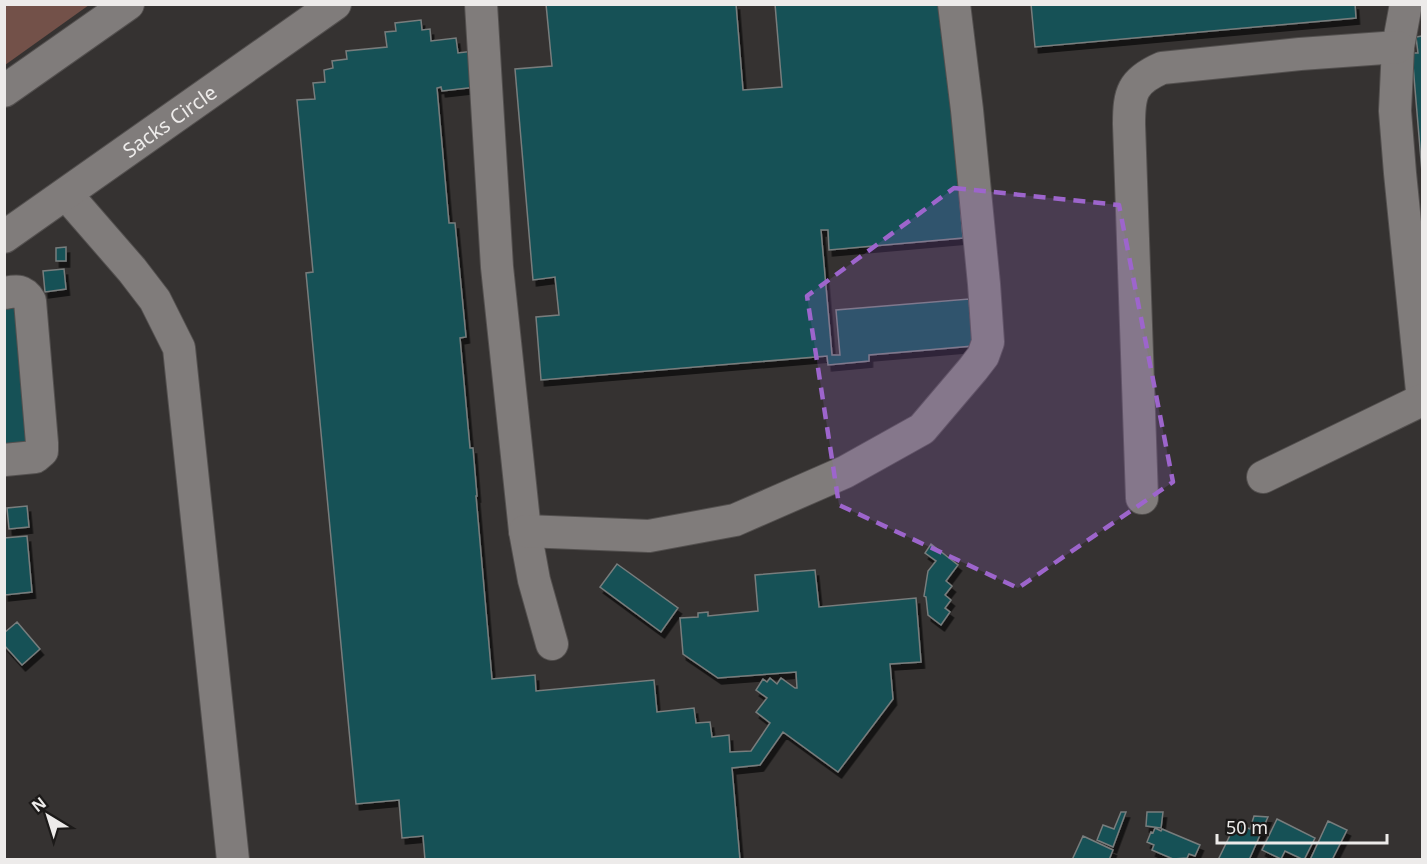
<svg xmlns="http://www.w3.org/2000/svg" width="1427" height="864" font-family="'Noto Sans',sans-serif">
<defs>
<filter id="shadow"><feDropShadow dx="3.5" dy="6" stdDeviation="0" flood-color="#0009"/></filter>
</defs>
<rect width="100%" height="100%" fill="#353231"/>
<!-- green -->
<path fill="#735149" d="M 5,4 L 89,4 L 89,5 L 5,65 Z"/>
<!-- building -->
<path fill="#165156" stroke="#787d7d" stroke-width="1.5" filter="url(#shadow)" d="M 546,4 L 736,4 L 743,90 L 782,87 L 775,4 L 944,4 L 963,238 L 829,250 L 828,230 L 821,230 L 832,355 L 840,355 L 836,310 L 969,299 L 973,346 L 869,355 L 869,361 L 828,365 L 827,356 L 541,380 L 536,317 L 559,315 L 555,277 L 533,280 L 515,69 L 552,66 Z
M 1031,4 L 1355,4 L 1356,18 L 1035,47 Z
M 421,20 L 422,30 L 430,29 L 431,41 L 456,38 L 458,53 L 490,49 L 494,85 L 442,91 L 441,87 L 437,88 L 449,223 L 455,223 L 466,337 L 460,338 L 470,448 L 473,448 L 477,496 L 476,496 L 492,679 L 535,675 L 536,691 L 654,680 L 657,712 L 694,708 L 696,723 L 710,722 L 712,737 L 729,735 L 730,752 L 751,751 L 770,723 L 756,712 L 767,698 L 756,690 L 763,679 L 767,682 L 770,678 L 777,684 L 781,678 L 795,688 L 797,688 L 796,672 L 718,678 L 683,654 L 680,618 L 698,617 L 698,613 L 708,612 L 708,616 L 758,611 L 755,575 L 815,570 L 819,607 L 916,598 L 921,662 L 890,664 L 893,699 L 838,772 L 783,732 L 760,765 L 732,768 L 740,860 L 425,860 L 423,836 L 402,838 L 399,800 L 356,804 L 306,273 L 313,272 L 297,100 L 315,99 L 313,83 L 325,82 L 324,70 L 333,68 L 332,61 L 347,59 L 346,51 L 387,47 L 385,32 L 396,31 L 395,23 Z
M 1422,36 L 1422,172 L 1412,53 L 1418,53 L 1416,37 Z
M 66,247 L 66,261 L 56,261 L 56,248 Z
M 64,269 L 66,289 L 45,292 L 43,271 Z
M 20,300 L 33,448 L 4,451 L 4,302 Z
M 27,506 L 29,527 L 9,529 L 7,508 Z
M 27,536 L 32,592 L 5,595 L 4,538 Z
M 931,544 L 958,565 L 946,581 L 952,586 L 945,595 L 951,600 L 945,608 L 950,612 L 941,625 L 928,615 L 926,597 L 924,596 L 928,571 L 936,561 L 925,553 Z
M 617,564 L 678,608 L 661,632 L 600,587 Z
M 17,622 L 40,649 L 22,665 L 4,645 L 4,633 Z
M 1121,812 L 1126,812 L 1113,847 L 1097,840 L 1103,825 L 1114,829 Z
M 1147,812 L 1163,812 L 1161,828 L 1146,826 Z
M 1254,816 L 1268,817 L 1249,860 L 1218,860 L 1236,823 L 1250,829 Z
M 1277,819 L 1315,838 L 1304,860 L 1285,851 L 1281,859 L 1262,850 Z
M 1328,821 L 1347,830 L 1332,860 L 1310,860 Z
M 1155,828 L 1161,831 L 1162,829 L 1200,845 L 1195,856 L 1189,854 L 1187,858 L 1173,859 L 1152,850 L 1154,845 L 1147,842 L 1151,832 L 1153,833 Z
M 1083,836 L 1113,850 L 1109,860 L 1072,860 Z"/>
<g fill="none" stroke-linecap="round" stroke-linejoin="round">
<defs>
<g id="minor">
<path d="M 481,4 L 497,267 L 525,531 L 534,580 L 552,644"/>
<path d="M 1406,4 L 1398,47 L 1395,111 L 1400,173 L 1422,391"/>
<path d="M 4,91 L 128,4"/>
<path d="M 66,194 L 132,270 L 155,300 L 179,348 L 233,860"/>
<path id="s1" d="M 4,237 L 335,4"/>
<path d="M 4,293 C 16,291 23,289 30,301 L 42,443 L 42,451 L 35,457 L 4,460"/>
<path d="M 1263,477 L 1422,400"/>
<path d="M 1142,498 L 1129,124 C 1129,93 1132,81 1162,68 L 1300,54 L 1398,47"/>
<path d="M 525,531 L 649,536 L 735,520 L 845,472 L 922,429 L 973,369 L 983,356 L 988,342 L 984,284 L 967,110 L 954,4"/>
</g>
</defs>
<!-- minor casing -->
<use href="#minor" stroke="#53504f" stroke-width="34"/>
<!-- minor -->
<use href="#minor" stroke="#807c7b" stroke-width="32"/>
</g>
<!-- marked area -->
<path fill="#9d65cc" fill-opacity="0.2" stroke="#9d65cc" stroke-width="4.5" stroke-dasharray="12 8" stroke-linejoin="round" d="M 954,188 L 1119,205 L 1173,482 L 1018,588 L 839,505 L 807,296 Z"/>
<g text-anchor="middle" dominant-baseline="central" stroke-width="6" stroke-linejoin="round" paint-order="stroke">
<!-- street labels -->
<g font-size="20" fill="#edebea" stroke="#1c1a19">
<text stroke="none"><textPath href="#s1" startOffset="202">Sacks Circle</textPath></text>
</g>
</g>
<!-- border -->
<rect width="1427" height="864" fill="none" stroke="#edebea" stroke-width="12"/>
<!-- north arrow -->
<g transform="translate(48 816) rotate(322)" stroke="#1c1a19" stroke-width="4.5" paint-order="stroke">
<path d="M0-4.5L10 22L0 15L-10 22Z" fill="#edebea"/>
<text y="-9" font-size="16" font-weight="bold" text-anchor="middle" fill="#edebea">N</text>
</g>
<!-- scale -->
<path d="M1217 834v9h170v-9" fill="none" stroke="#edebea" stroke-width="3"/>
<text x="1226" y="834" font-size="18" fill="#edebea" stroke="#1c1a19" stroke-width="4.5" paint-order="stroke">50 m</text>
</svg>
